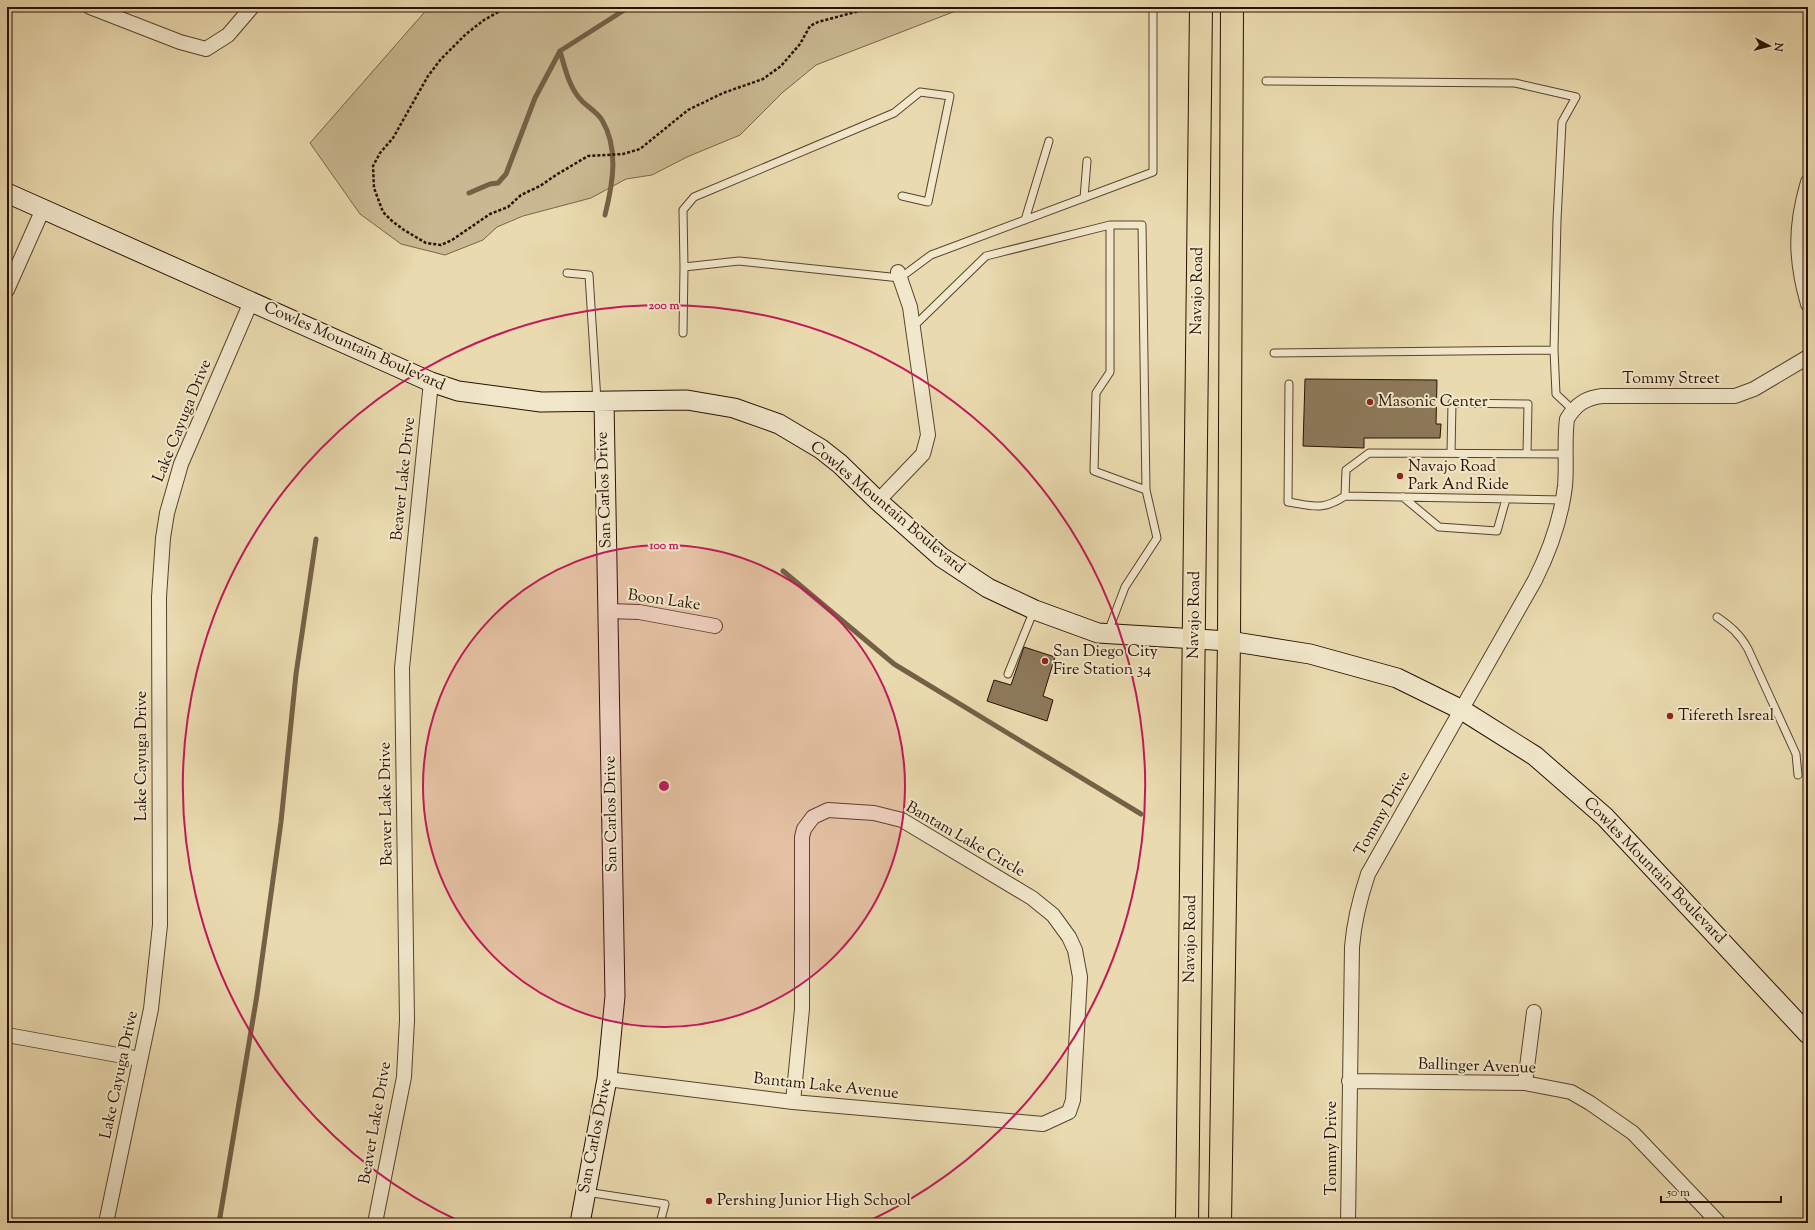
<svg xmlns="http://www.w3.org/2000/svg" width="1815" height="1230" font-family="'Sorts Mill Goudy',serif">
<rect width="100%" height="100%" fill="#eadaaf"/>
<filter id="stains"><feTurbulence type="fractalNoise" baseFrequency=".005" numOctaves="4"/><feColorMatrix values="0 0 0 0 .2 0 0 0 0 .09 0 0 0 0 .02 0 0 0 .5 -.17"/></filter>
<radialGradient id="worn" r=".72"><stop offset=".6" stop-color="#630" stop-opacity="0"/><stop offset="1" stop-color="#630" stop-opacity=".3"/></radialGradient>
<!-- green -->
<path fill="#c9b891" stroke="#796448" d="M 429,7 L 966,7 L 816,65 L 782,93 L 740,135 L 687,157 L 652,175 L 626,179 L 591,198 L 523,216 L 497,227 L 483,240 L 445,255 L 401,244 L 360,214 L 310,143 Z"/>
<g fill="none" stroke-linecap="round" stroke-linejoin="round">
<!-- stream -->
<path stroke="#756046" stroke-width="5" d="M 560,51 C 565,68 569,88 582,101 C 588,107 597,112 602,120 C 619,149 613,183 605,215
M 469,193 L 490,184 L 498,183 L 506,174 L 535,98 L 560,51 L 629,7
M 783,571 L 894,664 L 1141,814
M 219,1223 L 257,995 L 281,822 L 296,674 L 316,539"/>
</g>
<!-- building -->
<path fill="#8d795b" stroke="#291000" d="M 1305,379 L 1437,380 L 1436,424 L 1441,424 L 1440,438 L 1364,438 L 1364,448 L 1303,446 Z
M 1024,647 L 1055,657 L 1043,696 L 1053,700 L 1047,721 L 987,701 L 994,680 L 1011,685 Z"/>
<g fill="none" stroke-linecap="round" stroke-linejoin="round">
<defs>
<path id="lane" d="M 1266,81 L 1515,83 L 1576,97 L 1562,122 L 1557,220 L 1554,350 L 1556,394 L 1573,410
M 1084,198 L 1087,161
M 1025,220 L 1049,141
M 684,267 L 683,210 L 694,197 L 894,113 L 920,92 L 950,96 L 928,202 L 902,196
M 567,273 L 589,275 L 597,401
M 913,327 L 986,256 L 1110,225
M 683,333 L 684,267 L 739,261 L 900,278 L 931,255 L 1153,172 L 1153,7
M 1274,353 L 1554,350
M 1289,384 L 1288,502 C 1314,506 1322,511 1345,496 L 1563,500
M 1451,453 L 1452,403 L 1528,404 L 1527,453
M 1345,496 L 1346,470 L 1369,453 L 1566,454
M 1403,497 L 1439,527 L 1497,531 L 1506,499
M 1717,617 C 1730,626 1740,634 1748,649 L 1796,754 L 1798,775
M 1108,632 L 1125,587 L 1157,538 L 1146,490 L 1142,225 L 1110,225 L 1110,372 L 1096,393 L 1094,471 L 1146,490
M 1008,674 L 1034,610
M 586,1192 L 665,1204 L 660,1223"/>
<path id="street" d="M 90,7 L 180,42 L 206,49 L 228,35 L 252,7
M 1808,182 C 1795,226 1795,259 1808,304
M 7,290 L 43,209
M 878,501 L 923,454 L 928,435 L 910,307 L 898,272
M 608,611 L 639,612 L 715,626
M 7,1035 L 140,1059
M 607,1079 L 793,1102 L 1043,1124 L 1069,1112 L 1073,1100 L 1080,977 L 1075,950 L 1069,937 L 1053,915 L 1032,898 L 902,820 L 874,813 L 828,810 L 813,817 L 804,829 L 802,837 L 802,1009 L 793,1102
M 1349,1081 L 1525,1083 L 1571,1092 L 1590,1103 L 1633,1133 L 1719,1223
M 1525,1083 L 1534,1012
M 106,1223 L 151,1009 L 160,925 L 159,597 L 163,538 L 167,513 L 181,464 L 251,302
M 375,1223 L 404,1077 L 407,1020 L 402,668 L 431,382
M 1348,1223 L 1352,947 C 1354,922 1360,898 1368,874 L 1535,580 C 1550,550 1561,520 1565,486 C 1567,464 1564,441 1567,419 C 1576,404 1586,398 1602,396 L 1735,396 L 1754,389 L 1808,357"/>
<path id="secondary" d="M 7,193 L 431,382 L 458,391 L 541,402 L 687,400 L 734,408 L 779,424 L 821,449 L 840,464 L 878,501 L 941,557 L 988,588 L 1035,610 L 1098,633 L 1229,641 L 1310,654 L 1397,678 L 1462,710 L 1535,756 L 1605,817 L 1808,1034
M 580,1223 L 607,1079 L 615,996 L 604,402"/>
<path id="primary" d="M 1187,1223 L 1201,7
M 1220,1223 L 1229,641 L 1232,7"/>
</defs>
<!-- lane casing -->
<use href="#lane" stroke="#59422c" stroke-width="9"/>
<!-- street casing -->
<use href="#street" stroke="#59422c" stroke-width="16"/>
<!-- secondary casing -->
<use href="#secondary" stroke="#291000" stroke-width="21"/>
<!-- primary casing -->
<use href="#primary" stroke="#291000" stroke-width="24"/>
<!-- path -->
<path stroke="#291000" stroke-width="2.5" stroke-dasharray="3 2" stroke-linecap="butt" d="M 507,7 L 484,20 L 466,34 L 441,59 L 428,76 L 393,138 L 380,153 L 373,166 L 374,188 L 383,212 L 392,221 L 404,230 L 426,243 L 441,245 L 452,240 L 490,214 L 508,207 L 521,195 L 540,186 L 556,175 L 588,156 L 623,154 L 640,149 L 688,110 L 723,93 L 763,79 L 781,66 L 800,44 L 810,26 L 818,22 L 874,7"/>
<!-- lane -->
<use href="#lane" stroke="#f1e7cb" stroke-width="7"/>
<!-- street -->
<use href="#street" stroke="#f1e7cb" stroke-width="14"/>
<!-- secondary -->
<use href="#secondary" stroke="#f1e7cb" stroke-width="19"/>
<!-- primary -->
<use href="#primary" stroke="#eadaaf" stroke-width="22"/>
</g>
<!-- distance rings -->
<circle cx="664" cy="786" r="241" fill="#c2185b" fill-opacity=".12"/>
<g fill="none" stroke="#c2185b" stroke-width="2">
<circle cx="664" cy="786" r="241"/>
<path d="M461 1222A481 481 0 1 1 867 1222"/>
</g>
<!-- markers -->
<g fill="#8f2418" stroke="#f1e7cb" stroke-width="1.5">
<circle cx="1370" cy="402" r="4"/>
<circle cx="1400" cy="476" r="4"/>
<circle cx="1045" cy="661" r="4"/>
<circle cx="1670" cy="716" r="4"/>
<circle cx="709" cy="1201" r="4"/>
</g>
<g text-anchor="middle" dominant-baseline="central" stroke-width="4" stroke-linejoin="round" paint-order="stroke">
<!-- street labels -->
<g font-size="16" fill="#291000" stroke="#f1e7cb">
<text transform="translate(1198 291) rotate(-89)">Navajo Road</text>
<text transform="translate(354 347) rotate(24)">Cowles Mountain Boulevard</text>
<text x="1671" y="379">Tommy Street</text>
<text transform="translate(183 421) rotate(-68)">Lake Cayuga Drive</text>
<text transform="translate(404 479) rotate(-84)">Beaver Lake Drive</text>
<text transform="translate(605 490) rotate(-92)">San Carlos Drive</text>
<text transform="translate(887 508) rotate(40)">Cowles Mountain Boulevard</text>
<text transform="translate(664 601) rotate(8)">Boon Lake</text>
<text transform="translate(1195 615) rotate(-89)">Navajo Road</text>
<text transform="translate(142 756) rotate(-90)">Lake Cayuga Drive</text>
<text transform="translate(387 804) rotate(-91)">Beaver Lake Drive</text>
<text transform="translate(612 814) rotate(-91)">San Carlos Drive</text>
<text transform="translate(1383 814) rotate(-60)">Tommy Drive</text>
<text transform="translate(965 840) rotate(30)">Bantam Lake Circle</text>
<text transform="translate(1654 871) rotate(46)">Cowles Mountain Boulevard</text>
<text transform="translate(1191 939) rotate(-89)">Navajo Road</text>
<text transform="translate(1477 1067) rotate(2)">Ballinger Avenue</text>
<text transform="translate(120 1075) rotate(-78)">Lake Cayuga Drive</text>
<text transform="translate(826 1087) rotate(6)">Bantam Lake Avenue</text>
<text transform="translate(376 1123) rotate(-80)">Beaver Lake Drive</text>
<text transform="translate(596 1136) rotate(-79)">San Carlos Drive</text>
<text transform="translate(1332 1148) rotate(-90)">Tommy Drive</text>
</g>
<!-- poi labels -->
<g font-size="16" fill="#291000" stroke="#f1e7cb" text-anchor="start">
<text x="1378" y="402">Masonic Center</text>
<text x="1408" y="467">Navajo Road<tspan x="1408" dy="18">Park And Ride</tspan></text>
<text x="1053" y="652">San Diego City<tspan x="1053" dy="18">Fire Station 34</tspan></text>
<text x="1678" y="716">Tifereth Isreal</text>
<text x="717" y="1201">Pershing Junior High School</text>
</g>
</g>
<circle cx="664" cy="786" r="6" fill="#c2185b" stroke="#f1e7cb" stroke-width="2"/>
<g font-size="12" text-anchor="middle" font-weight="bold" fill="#c2185b" stroke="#f1e7cb" stroke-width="4" stroke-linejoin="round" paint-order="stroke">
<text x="664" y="309">200 m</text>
<text x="664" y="549">100 m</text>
</g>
<!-- margin -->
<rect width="1815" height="1230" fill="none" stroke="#eadaaf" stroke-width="24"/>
<rect x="8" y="8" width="1799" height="1214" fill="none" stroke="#291000" stroke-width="2"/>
<rect x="12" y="12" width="1791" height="1206" fill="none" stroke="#291000"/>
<!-- north arrow -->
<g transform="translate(1769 46) rotate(97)" stroke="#f1e7cb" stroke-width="3" paint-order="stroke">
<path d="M0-3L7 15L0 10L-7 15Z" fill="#291000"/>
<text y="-6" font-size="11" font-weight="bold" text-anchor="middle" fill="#291000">N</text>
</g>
<!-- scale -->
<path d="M1661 1196v6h120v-6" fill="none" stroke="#291000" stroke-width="2"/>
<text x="1667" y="1196" font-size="12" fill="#291000" stroke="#f1e7cb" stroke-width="3" paint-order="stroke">50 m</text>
<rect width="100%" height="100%" filter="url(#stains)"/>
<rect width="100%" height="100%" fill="url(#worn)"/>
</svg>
